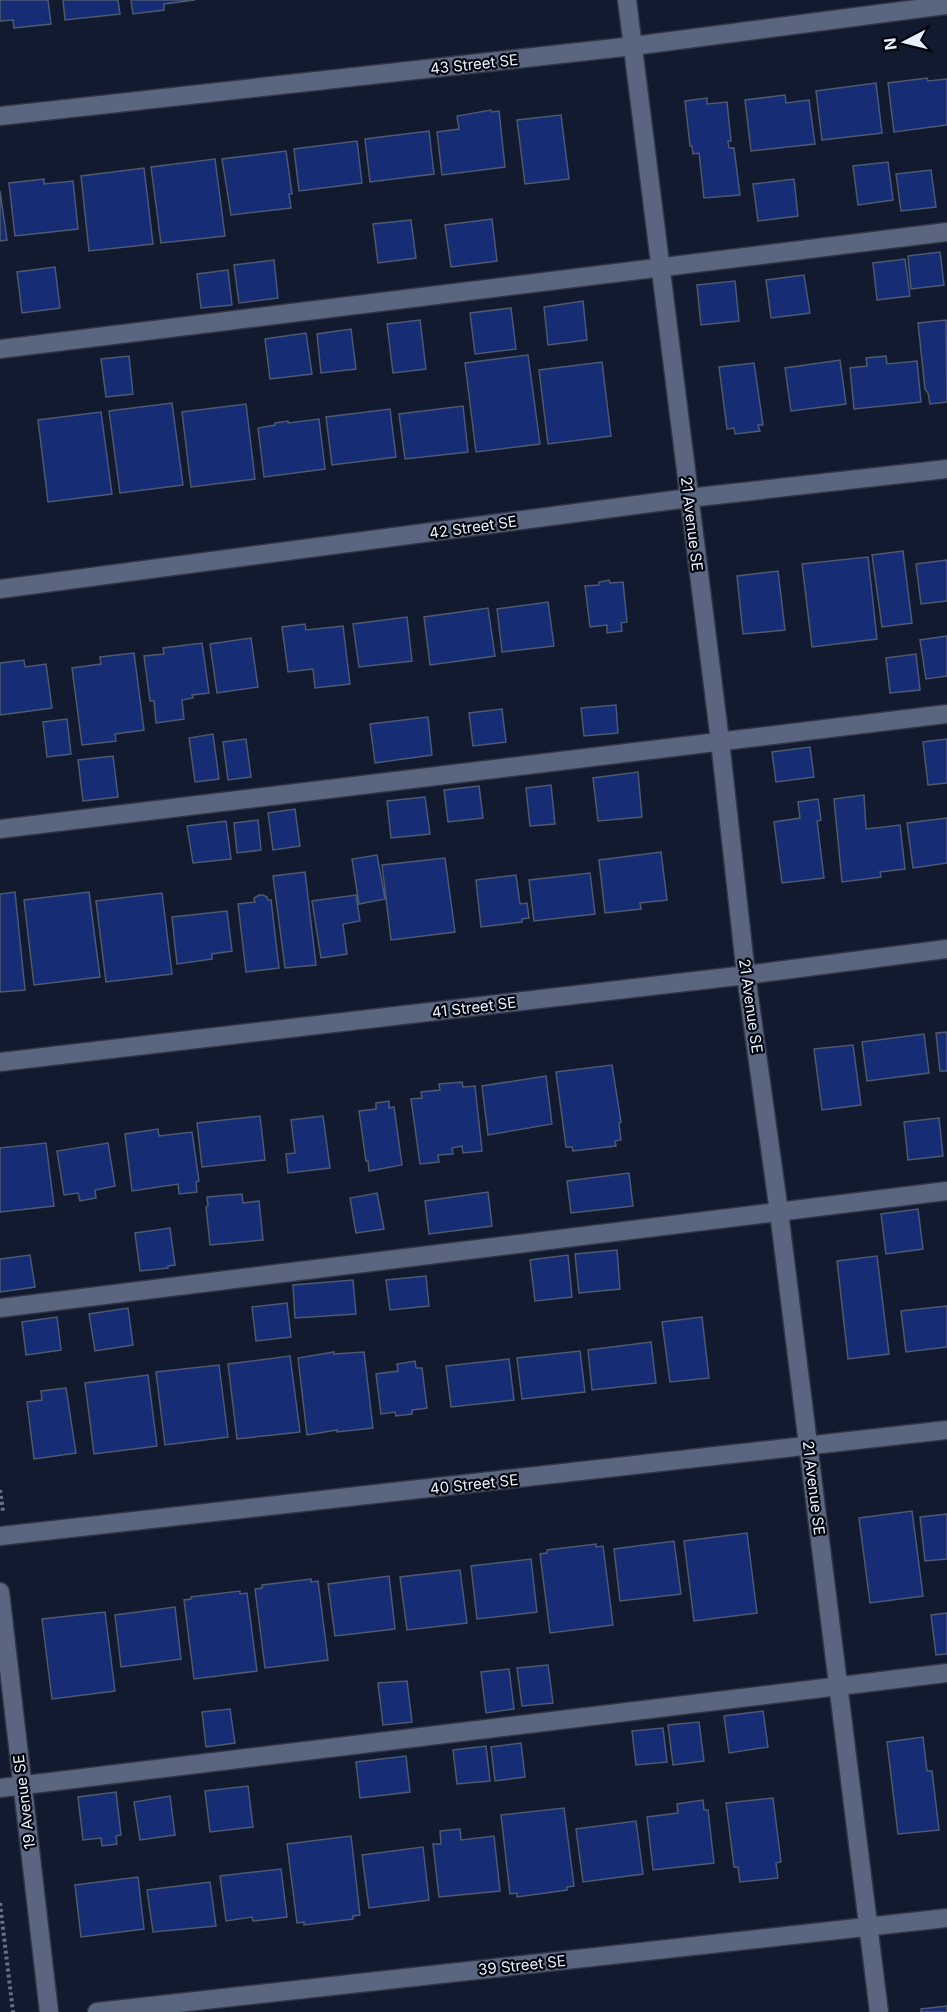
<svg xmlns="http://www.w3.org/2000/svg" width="947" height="2012" font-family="Inter,sans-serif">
<rect width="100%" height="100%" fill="#121a2f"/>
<!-- building -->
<path fill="#162d75" stroke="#4d5871" stroke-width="1.5" d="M 0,0 L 48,0 L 51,24 L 14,28 L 13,20 L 0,21 Z
M 63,0 L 118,0 L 120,14 L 65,20 Z
M 131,0 L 195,0 L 164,4 L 164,10 L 133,14 Z
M 927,78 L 928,81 L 947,79 L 947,125 L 894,132 L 888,83 Z
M 876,83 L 882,133 L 822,140 L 816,91 Z
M 785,95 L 786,103 L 809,100 L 815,144 L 751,151 L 745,100 Z
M 707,98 L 707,104 L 727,102 L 731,141 L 728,141 L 729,148 L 734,148 L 740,195 L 704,198 L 699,153 L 693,154 L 692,146 L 690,146 L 685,101 Z
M 491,110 L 492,112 L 499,111 L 505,167 L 442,175 L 437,132 L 459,129 L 457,116 Z
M 561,115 L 569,179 L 525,184 L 517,120 Z
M 429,131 L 434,174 L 370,182 L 365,139 Z
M 357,141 L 362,183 L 299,191 L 294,149 Z
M 286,151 L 292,194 L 289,194 L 291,208 L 231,215 L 222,159 Z
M 215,159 L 225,236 L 161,243 L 151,167 Z
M 888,162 L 893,200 L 858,205 L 853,166 Z
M 144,168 L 153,244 L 89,251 L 81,176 Z
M 931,170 L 936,207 L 901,211 L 896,174 Z
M 44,179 L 44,184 L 73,181 L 78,229 L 15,236 L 9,183 Z
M 794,179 L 798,216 L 758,221 L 753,184 Z
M 0,191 L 7,240 L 0,241 Z
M 492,219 L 497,261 L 451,267 L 445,225 Z
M 411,220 L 416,258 L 378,263 L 373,224 Z
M 940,252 L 944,285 L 911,289 L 908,256 Z
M 905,259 L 910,296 L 877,300 L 873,263 Z
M 274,260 L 278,298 L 239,303 L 234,265 Z
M 55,267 L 60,308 L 22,313 L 17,272 Z
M 228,270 L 232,305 L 201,308 L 197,274 Z
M 804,275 L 810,313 L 771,318 L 766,280 Z
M 735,281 L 739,321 L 701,325 L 697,285 Z
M 583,301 L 587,340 L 548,345 L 544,307 Z
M 511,308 L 516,349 L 475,354 L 470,313 Z
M 420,320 L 426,369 L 393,373 L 387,324 Z
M 946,320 L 947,402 L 930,404 L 928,393 L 925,389 L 918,323 Z
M 351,329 L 356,369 L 321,373 L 317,334 Z
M 306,333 L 312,374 L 270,379 L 265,339 Z
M 528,355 L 540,444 L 476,452 L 465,363 Z
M 129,356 L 133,394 L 106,397 L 101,359 Z
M 886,356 L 887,364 L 917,361 L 921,402 L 854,409 L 850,368 L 867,366 L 866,358 Z
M 840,360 L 846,404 L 791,411 L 785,368 Z
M 602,362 L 611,436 L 548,444 L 539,370 Z
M 754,363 L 763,425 L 758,425 L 760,431 L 735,434 L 734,428 L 727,429 L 719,367 Z
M 172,403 L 183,485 L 120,493 L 109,411 Z
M 246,404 L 255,479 L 191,487 L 182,412 Z
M 463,406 L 468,452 L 405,459 L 399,414 Z
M 390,409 L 396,457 L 332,465 L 326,417 Z
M 101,412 L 112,494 L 48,502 L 38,420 Z
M 319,419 L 325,469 L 264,477 L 258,428 L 275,425 L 275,423 L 288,421 L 288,423 Z
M 903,551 L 912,623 L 882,627 L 872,555 Z
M 868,557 L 877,639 L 812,647 L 802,564 Z
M 947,560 L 947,601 L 921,604 L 916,564 Z
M 778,571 L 785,630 L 743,634 L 737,576 Z
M 609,580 L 610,583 L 623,582 L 627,622 L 621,623 L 622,631 L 607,633 L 607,625 L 590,627 L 585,586 L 599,585 L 599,582 Z
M 548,602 L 554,646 L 502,652 L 497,609 Z
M 488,608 L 495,656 L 430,665 L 424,617 Z
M 407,617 L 412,661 L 359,667 L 353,624 Z
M 305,624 L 306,630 L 343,626 L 350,684 L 315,688 L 313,669 L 288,672 L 282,627 Z
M 947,636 L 947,676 L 926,679 L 920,640 Z
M 251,638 L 258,687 L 217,693 L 210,644 Z
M 202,643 L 209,693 L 192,695 L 193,698 L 182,700 L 184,719 L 156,723 L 154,701 L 150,701 L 144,656 L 164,654 L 163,648 Z
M 134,653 L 144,730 L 115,734 L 116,741 L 82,745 L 72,668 L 101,664 L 100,657 Z
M 916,654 L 920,690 L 890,693 L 886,658 Z
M 24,660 L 25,667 L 46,664 L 52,708 L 0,715 L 0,663 Z
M 616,705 L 618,733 L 584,736 L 581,708 Z
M 502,709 L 506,742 L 473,746 L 469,713 Z
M 428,717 L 432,755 L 375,763 L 370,724 Z
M 67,719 L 71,754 L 47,757 L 43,722 Z
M 213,734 L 219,779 L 195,782 L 189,738 Z
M 246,739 L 251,777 L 228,780 L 223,742 Z
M 947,739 L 947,783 L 928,785 L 923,742 Z
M 810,747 L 814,777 L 776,782 L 772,752 Z
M 113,756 L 118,797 L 83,801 L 78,760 Z
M 638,772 L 642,817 L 598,821 L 593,778 Z
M 551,785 L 555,824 L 530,826 L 526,788 Z
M 479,786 L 483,818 L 448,822 L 444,790 Z
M 864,795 L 866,829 L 900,825 L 905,869 L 880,872 L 881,877 L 842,882 L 834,799 Z
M 425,797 L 430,834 L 391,838 L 387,801 Z
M 818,799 L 821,820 L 817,821 L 824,878 L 782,883 L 774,822 L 800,818 L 798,802 Z
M 295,809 L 300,846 L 273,850 L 268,813 Z
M 947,818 L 947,863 L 913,868 L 907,823 Z
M 258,820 L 261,850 L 237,853 L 234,823 Z
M 226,821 L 231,859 L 193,863 L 187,826 Z
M 661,852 L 667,900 L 640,903 L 641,909 L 605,913 L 599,860 Z
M 377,855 L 385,899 L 359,904 L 352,859 Z
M 445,858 L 455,932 L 391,940 L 382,865 Z
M 305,872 L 316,965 L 285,968 L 273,876 Z
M 590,873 L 595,914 L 534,921 L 529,880 Z
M 516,875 L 520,904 L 527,903 L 529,918 L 522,919 L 522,922 L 481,927 L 476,880 Z
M 15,892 L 25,990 L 0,992 L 0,894 Z
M 89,892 L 100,977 L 34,985 L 24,900 Z
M 162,893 L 172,974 L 106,982 L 96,901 Z
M 259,895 L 263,895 L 267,897 L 268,900 L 271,900 L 279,968 L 246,972 L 238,904 L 255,902 L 254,898 Z
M 356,895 L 360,921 L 343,924 L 347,954 L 321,958 L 312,901 Z
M 227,911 L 232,951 L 212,954 L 212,959 L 177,964 L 172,917 Z
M 947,1032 L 947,1071 L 940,1071 L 936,1033 Z
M 924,1034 L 929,1073 L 867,1081 L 862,1042 Z
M 853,1045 L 861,1105 L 822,1110 L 814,1049 Z
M 612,1065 L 621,1122 L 619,1123 L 621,1140 L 615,1141 L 616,1146 L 573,1151 L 572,1147 L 566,1147 L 556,1072 Z
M 546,1076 L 552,1124 L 488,1135 L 482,1086 Z
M 462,1082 L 463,1087 L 475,1086 L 482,1151 L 463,1153 L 462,1146 L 452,1148 L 453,1154 L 438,1155 L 439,1162 L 420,1164 L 411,1099 L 422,1098 L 421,1092 L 440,1090 L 439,1084 Z
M 389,1101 L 389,1108 L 394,1107 L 402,1165 L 369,1171 L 368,1161 L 366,1161 L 359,1111 L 376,1109 L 376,1103 Z
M 260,1116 L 265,1160 L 202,1167 L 197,1123 Z
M 323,1116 L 330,1168 L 288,1173 L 286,1154 L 295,1153 L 291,1120 Z
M 939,1118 L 943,1156 L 908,1160 L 904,1122 Z
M 158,1129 L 159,1136 L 192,1132 L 199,1181 L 196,1182 L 197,1192 L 179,1194 L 178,1184 L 132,1191 L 125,1134 Z
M 46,1143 L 54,1206 L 0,1212 L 0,1148 Z
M 108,1143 L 115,1186 L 95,1190 L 96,1198 L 80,1201 L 78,1193 L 64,1195 L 57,1151 Z
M 629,1173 L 633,1206 L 571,1213 L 567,1181 Z
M 488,1192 L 492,1226 L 429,1234 L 425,1201 Z
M 377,1193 L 384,1229 L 356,1233 L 350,1198 Z
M 242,1194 L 243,1203 L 259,1201 L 263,1240 L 210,1245 L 206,1207 L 208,1206 L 207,1197 Z
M 918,1209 L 923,1249 L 886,1254 L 881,1214 Z
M 170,1228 L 175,1265 L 168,1266 L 168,1268 L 140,1271 L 135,1233 Z
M 617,1250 L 620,1289 L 579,1293 L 575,1254 Z
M 30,1255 L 35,1287 L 0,1292 L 0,1259 Z
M 568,1255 L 572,1297 L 535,1301 L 530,1260 Z
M 877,1256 L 889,1354 L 848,1359 L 837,1261 Z
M 426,1276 L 429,1306 L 390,1310 L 386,1280 Z
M 353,1280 L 356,1314 L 295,1318 L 293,1285 Z
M 287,1303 L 291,1337 L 256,1341 L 252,1307 Z
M 947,1306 L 947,1347 L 906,1352 L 901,1311 Z
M 128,1308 L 133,1345 L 95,1351 L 89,1314 Z
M 57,1317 L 61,1350 L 26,1355 L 22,1322 Z
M 702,1317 L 709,1378 L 670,1382 L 662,1322 Z
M 651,1342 L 656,1383 L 592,1390 L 588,1350 Z
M 580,1351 L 585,1392 L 522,1399 L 517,1358 Z
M 334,1352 L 334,1354 L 364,1352 L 373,1428 L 337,1432 L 337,1430 L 307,1435 L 298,1358 Z
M 290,1356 L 300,1432 L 237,1439 L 228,1364 Z
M 509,1359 L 514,1400 L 451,1407 L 446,1366 Z
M 415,1361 L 416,1368 L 422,1368 L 427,1408 L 412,1410 L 412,1414 L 396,1416 L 395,1412 L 381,1414 L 376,1374 L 398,1371 L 397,1364 Z
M 219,1365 L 228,1437 L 165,1445 L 156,1372 Z
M 148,1375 L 157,1446 L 94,1454 L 85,1383 Z
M 66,1388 L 76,1453 L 34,1459 L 27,1402 L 42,1400 L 41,1391 Z
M 912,1511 L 923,1596 L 870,1603 L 859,1518 Z
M 947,1514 L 947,1559 L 925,1561 L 920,1517 Z
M 747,1533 L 757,1613 L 694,1621 L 684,1541 Z
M 674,1541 L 681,1594 L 620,1601 L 614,1549 Z
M 596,1544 L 596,1547 L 603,1546 L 613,1625 L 550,1633 L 540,1554 L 547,1553 L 547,1550 Z
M 531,1559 L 537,1612 L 477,1619 L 471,1566 Z
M 460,1570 L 467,1623 L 407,1630 L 400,1577 Z
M 389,1576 L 395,1629 L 335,1636 L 328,1584 Z
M 311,1579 L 311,1582 L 318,1581 L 328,1660 L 265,1668 L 255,1589 L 262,1588 L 262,1585 Z
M 240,1591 L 240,1594 L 247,1593 L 257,1671 L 194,1679 L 184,1600 L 191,1599 L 191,1597 Z
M 175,1607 L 181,1659 L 121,1667 L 115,1615 Z
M 105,1612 L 115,1691 L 52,1699 L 42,1619 Z
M 947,1613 L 947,1654 L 936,1655 L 931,1615 Z
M 548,1665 L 553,1703 L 522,1706 L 517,1668 Z
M 509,1669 L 514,1709 L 486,1713 L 481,1672 Z
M 407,1681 L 412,1722 L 383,1725 L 378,1683 Z
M 230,1709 L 235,1743 L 206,1747 L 202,1712 Z
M 763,1711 L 768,1747 L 729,1753 L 724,1716 Z
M 699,1722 L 704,1761 L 673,1765 L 668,1725 Z
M 663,1728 L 667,1762 L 636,1765 L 632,1731 Z
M 923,1737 L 927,1771 L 932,1771 L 939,1830 L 898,1834 L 887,1742 Z
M 521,1743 L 525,1777 L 495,1781 L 491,1747 Z
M 486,1746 L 490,1781 L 457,1784 L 453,1750 Z
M 406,1756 L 410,1792 L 360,1798 L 356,1762 Z
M 248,1786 L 253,1827 L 210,1832 L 205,1791 Z
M 116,1792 L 121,1835 L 116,1836 L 117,1844 L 102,1846 L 101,1838 L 83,1840 L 78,1797 Z
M 170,1796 L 175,1835 L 140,1840 L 134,1802 Z
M 773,1798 L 781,1862 L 776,1863 L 778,1878 L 740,1882 L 738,1867 L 734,1867 L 726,1803 Z
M 703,1800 L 704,1810 L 708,1810 L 714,1863 L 653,1870 L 647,1817 L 678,1813 L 677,1804 Z
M 564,1808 L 574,1886 L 567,1887 L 567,1890 L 517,1897 L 517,1893 L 510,1894 L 501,1815 Z
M 636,1821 L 643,1874 L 583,1882 L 576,1829 Z
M 460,1829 L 461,1840 L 494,1836 L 500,1891 L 439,1897 L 433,1844 L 441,1844 L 440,1831 Z
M 351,1836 L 360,1915 L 353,1916 L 353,1919 L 304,1925 L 304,1922 L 297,1923 L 287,1844 Z
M 423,1847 L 429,1900 L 369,1908 L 362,1855 Z
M 281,1869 L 287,1917 L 253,1921 L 252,1917 L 226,1921 L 220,1876 Z
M 138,1877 L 144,1929 L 81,1937 L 75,1885 Z
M 210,1882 L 216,1926 L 153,1932 L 147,1890 Z
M 947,2006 L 947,2012 L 921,2012 L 921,2009 Z"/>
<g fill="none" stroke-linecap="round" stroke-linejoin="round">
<defs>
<path id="minor" d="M 627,0 L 720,741 L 746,975 L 779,1212 L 879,2012
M 0,116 L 633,46 L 947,5
M 0,349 L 947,232
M 0,589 L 689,498 L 947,469
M 0,829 L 947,714
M 0,1062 L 746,975 L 947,949
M 0,1308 L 947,1191
M 0,1536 L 947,1430
M 0,1592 L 49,2012
M 0,1788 L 947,1673
M 97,2012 L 947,1918"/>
</defs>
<!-- minor casing -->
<use href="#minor" stroke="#303445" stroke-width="21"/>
<!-- path -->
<path stroke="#676f81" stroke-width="4" stroke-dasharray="3 3" stroke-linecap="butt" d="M 0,1490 L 3,1511
M 0,1903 L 13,2012"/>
<!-- minor -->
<use href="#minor" stroke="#5a667f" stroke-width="18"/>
</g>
<g text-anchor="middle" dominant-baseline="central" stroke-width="4.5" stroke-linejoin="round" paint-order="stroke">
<!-- street labels -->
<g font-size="15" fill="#e9f0ff" stroke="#04060e">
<text transform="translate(474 64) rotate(-6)">43 Street SE</text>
<text transform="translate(692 524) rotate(83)">21 Avenue SE</text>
<text transform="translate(473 527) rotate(-8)">42 Street SE</text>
<text transform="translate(751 1006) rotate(82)">21 Avenue SE</text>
<text transform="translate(474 1007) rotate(-7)">41 Street SE</text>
<text transform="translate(474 1484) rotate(-6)">40 Street SE</text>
<text transform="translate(814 1488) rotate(83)">21 Avenue SE</text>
<text transform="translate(24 1802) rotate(-97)">19 Avenue SE</text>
<text transform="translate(522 1965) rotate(-6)">39 Street SE</text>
</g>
</g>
<!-- north arrow -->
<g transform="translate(905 42) rotate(263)" stroke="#04060e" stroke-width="4.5" paint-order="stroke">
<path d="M0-4.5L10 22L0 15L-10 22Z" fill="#e9f0ff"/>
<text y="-9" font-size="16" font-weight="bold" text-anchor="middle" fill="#e9f0ff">N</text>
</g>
</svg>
